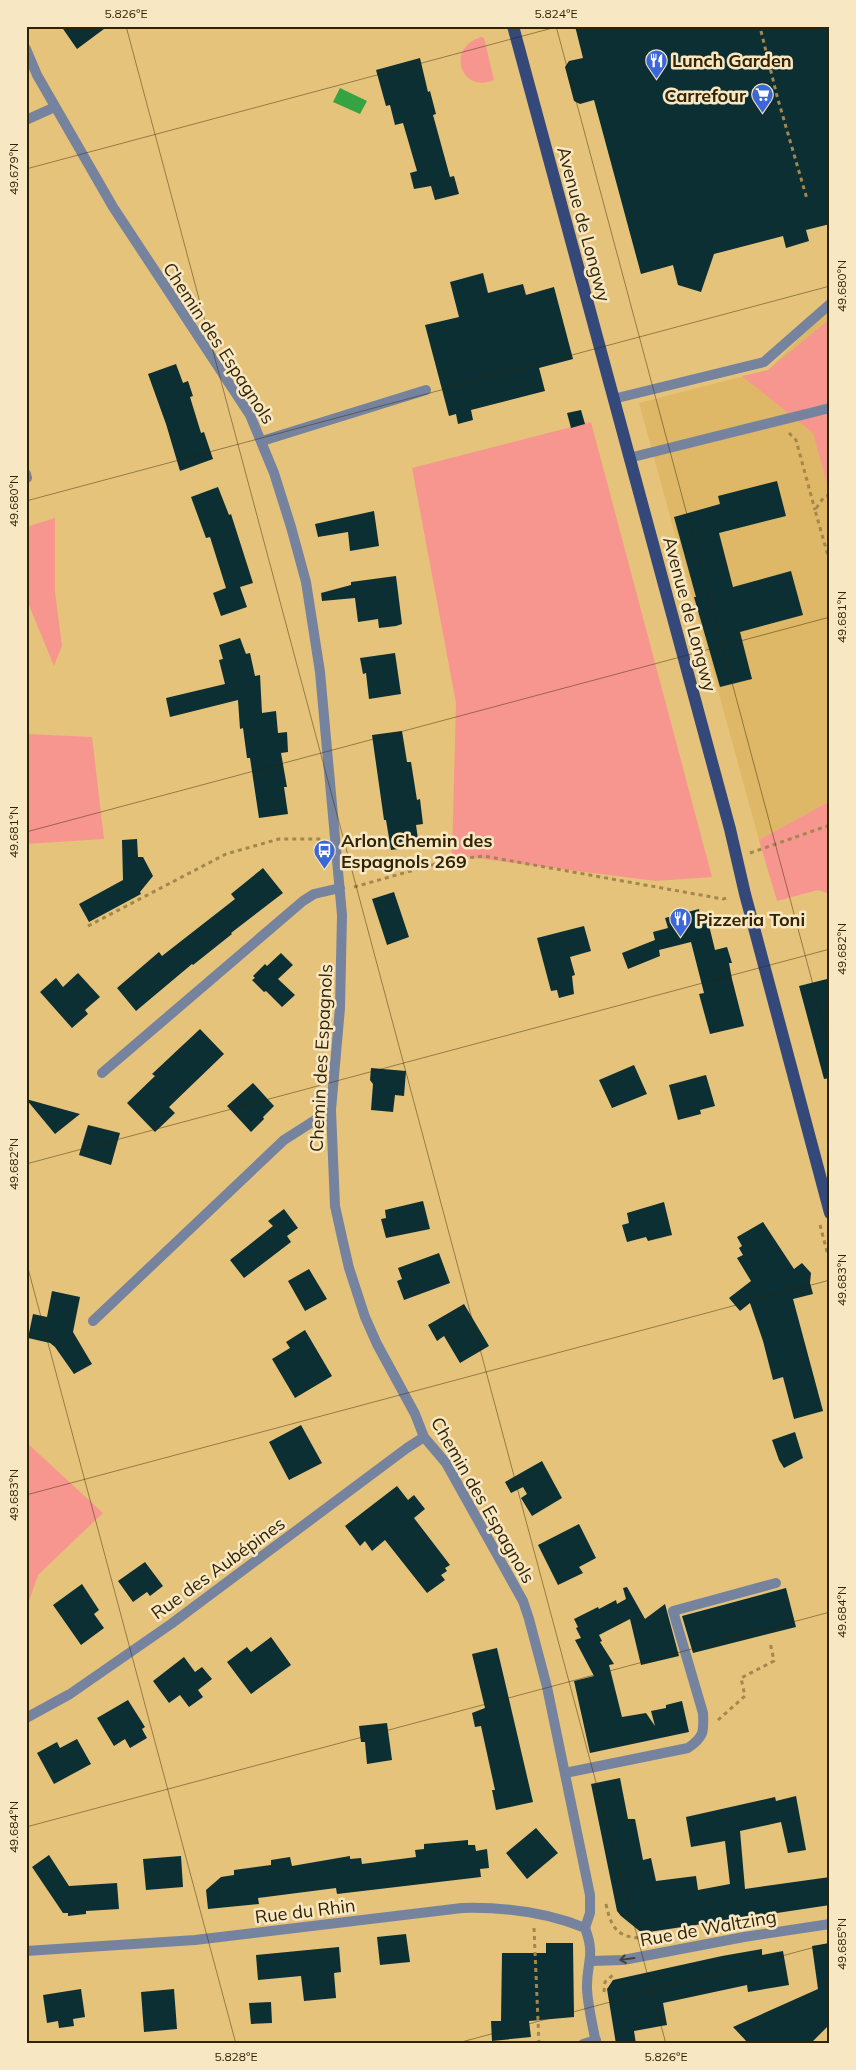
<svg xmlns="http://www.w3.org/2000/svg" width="856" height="2070" font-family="Mulish,sans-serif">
<rect width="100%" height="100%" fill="#e6c37a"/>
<!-- built -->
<path fill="#deb866" d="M 830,308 L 830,801 L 759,840 L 639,403 L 768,370 Z"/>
<!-- green -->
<path fill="#f7968f" d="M 481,37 L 484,38 L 494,80 C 461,94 445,48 481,37 Z
M 830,319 L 830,494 L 813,433 L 742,376 L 768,370 Z
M 591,422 L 712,877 L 656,881 L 452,855 L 456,703 L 412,468 Z
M 55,518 L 55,592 L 62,646 L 54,666 L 26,598 L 26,527 Z
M 26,734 L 92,737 L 104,839 L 26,844 Z
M 830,801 L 830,894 L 818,890 L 777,901 L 759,840 Z
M 26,1442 L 103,1513 L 38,1575 L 26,1610 Z"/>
<!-- water -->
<path fill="#36a343" d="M 340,88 L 367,101 L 360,114 L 333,102 Z"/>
<!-- building -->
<path fill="#0c2f33" d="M 61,26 L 108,26 L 77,49 Z
M 575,26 L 830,26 L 830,224 L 806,230 L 809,241 L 786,248 L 783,236 L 714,254 L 701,292 L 678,285 L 673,265 L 641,274 L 594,100 L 580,104 L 574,101 L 565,67 L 569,61 L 583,58 Z
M 420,58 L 428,92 L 430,91 L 436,114 L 433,115 L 450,177 L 454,176 L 459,194 L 435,200 L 431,186 L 414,189 L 410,173 L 417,171 L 403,123 L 395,125 L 390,105 L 386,106 L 376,70 Z
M 483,273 L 488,293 L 523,284 L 526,295 L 554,287 L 573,359 L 539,368 L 545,391 L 471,410 L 473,420 L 458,424 L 456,414 L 449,416 L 425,325 L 459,317 L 450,282 Z
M 176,364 L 183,383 L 188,381 L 193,396 L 190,397 L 201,433 L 204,432 L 213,459 L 180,471 L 166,424 L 148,374 Z
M 581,410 L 585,424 L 571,428 L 567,413 Z
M 777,481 L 786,516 L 719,533 L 733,587 L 791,571 L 803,615 L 740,632 L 752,679 L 720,687 L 694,597 L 696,597 L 674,517 L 720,504 L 718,496 Z
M 218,487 L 229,515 L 231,514 L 253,583 L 240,587 L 247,607 L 221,616 L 213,593 L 226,588 L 210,537 L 206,538 L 191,497 Z
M 374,511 L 379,546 L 350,551 L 348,532 L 318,537 L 315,524 Z
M 396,576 L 402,624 L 396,626 L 379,628 L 378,619 L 358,622 L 355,598 L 322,601 L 321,593 L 351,585 L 351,582 Z
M 240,638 L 246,654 L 250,653 L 255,676 L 260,675 L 262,713 L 276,711 L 278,733 L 287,732 L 288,752 L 281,753 L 287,787 L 284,787 L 288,814 L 259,818 L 250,758 L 247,758 L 243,728 L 240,729 L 238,700 L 170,717 L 166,698 L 225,684 L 219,660 L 223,659 L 219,645 Z
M 395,653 L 401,694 L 369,699 L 366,673 L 363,674 L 360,658 Z
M 402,731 L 407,762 L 411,762 L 417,800 L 420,799 L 423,824 L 416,825 L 419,846 L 391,850 L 386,820 L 384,820 L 372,735 Z
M 137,839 L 138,857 L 143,857 L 153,876 L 140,892 L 141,894 L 89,922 L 79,904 L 123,880 L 122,840 Z
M 263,868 L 283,893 L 231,933 L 232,934 L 193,965 L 192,964 L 136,1011 L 117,988 L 159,952 L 162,956 L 235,899 L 231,894 Z
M 394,892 L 409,937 L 387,945 L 372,899 Z
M 699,909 L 700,915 L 706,913 L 715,950 L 727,947 L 732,963 L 729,963 L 732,979 L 744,1026 L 710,1034 L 699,994 L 704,993 L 691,942 L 659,950 L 660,956 L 628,969 L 622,953 L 655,940 L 653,932 L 668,928 L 665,918 Z
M 584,926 L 591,951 L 570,957 L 575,975 L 572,976 L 574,994 L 559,998 L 557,990 L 551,991 L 537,938 Z
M 281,953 L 293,965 L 278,979 L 295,995 L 282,1007 L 266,991 L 264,992 L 252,980 L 255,978 L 253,976 L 265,964 L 267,966 Z
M 78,973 L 100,997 L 85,1010 L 88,1014 L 72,1028 L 40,992 L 56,978 L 63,987 Z
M 827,979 L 830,989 L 830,1078 L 824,1079 L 799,986 Z
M 200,1029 L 224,1054 L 169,1107 L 175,1113 L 155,1132 L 127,1103 L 155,1076 L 152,1074 Z
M 634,1065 L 647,1094 L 612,1108 L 599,1080 Z
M 371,1068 L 406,1071 L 404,1096 L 395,1095 L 393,1112 L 371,1110 L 373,1084 L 370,1080 Z
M 706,1075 L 715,1106 L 700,1110 L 701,1114 L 678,1120 L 669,1085 Z
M 253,1083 L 274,1106 L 263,1117 L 264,1119 L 251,1132 L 227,1106 Z
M 26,1099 L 80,1114 L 55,1134 Z
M 88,1125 L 120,1133 L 111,1165 L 79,1155 Z
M 423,1201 L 430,1229 L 386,1238 L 381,1219 L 386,1218 L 385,1210 Z
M 664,1202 L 672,1235 L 648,1241 L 646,1237 L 627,1242 L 622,1225 L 629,1223 L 627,1213 Z
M 284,1209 L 298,1228 L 287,1236 L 291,1242 L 244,1278 L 230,1260 L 273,1226 L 268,1221 Z
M 763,1222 L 794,1269 L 802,1263 L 811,1273 L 810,1283 L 813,1294 L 793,1299 L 823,1411 L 794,1419 L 783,1377 L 773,1380 L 763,1341 L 750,1303 L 740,1311 L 729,1298 L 751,1281 L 737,1258 L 743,1255 L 739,1248 L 742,1246 L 737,1237 Z
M 439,1253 L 450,1283 L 404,1300 L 397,1281 L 402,1279 L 398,1268 Z
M 309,1269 L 327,1299 L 305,1311 L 288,1281 Z
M 52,1291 L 80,1297 L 73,1332 L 92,1364 L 74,1374 L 55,1347 L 50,1343 L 28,1338 L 33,1314 L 47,1317 Z
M 464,1304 L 489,1346 L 460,1363 L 444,1336 L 437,1341 L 428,1325 Z
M 305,1330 L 332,1376 L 295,1398 L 272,1359 L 290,1348 L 286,1342 Z
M 301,1425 L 322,1463 L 289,1480 L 269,1442 Z
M 795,1432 L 803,1458 L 784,1468 L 779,1460 L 772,1440 Z
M 542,1461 L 562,1498 L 532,1516 L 521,1498 L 527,1494 L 523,1487 L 511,1493 L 505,1482 Z
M 397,1486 L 408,1500 L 414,1495 L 425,1509 L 414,1518 L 450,1565 L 445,1568 L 447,1571 L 441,1575 L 445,1580 L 427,1593 L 385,1540 L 372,1551 L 365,1541 L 360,1546 L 345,1526 Z
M 579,1524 L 596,1558 L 579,1567 L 583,1573 L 558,1585 L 538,1545 Z
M 145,1562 L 163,1586 L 150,1596 L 147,1592 L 133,1602 L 118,1581 Z
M 82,1584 L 99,1610 L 94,1614 L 104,1628 L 81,1645 L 53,1605 Z
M 627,1587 L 645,1619 L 665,1604 L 679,1656 L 641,1665 L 630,1619 L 599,1635 L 602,1641 L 600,1642 L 614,1664 L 609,1665 L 622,1717 L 646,1713 L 655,1726 L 651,1711 L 666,1708 L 666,1705 L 682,1701 L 689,1732 L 590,1753 L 574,1681 L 594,1676 L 575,1640 L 581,1638 L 576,1628 L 578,1627 L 574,1619 L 598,1607 L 599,1609 L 616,1600 L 617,1604 L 626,1599 L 623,1588 Z
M 786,1588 L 796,1627 L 693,1653 L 682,1616 Z
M 271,1637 L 291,1665 L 251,1694 L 227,1662 L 247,1647 L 251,1652 Z
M 497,1648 L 533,1802 L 496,1810 L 492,1790 L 495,1790 L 481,1726 L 475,1727 L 472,1713 L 485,1708 L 472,1654 Z
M 184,1657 L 195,1672 L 202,1667 L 212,1679 L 198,1690 L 203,1697 L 189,1707 L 180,1695 L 169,1703 L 153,1681 Z
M 128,1700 L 145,1727 L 142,1729 L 147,1738 L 130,1748 L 125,1739 L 114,1746 L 97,1718 Z
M 387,1723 L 392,1760 L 367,1764 L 365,1742 L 361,1742 L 359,1726 Z
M 77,1739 L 91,1764 L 54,1784 L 37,1753 L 57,1742 L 60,1748 Z
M 620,1778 L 628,1819 L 635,1819 L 643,1860 L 651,1858 L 656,1881 L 696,1876 L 698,1890 L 730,1884 L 725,1841 L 691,1847 L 686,1817 L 775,1797 L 776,1801 L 796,1796 L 806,1850 L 788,1853 L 781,1822 L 740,1831 L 745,1889 L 830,1877 L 830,1905 L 642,1933 L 621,1916 L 617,1911 L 591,1784 Z
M 536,1828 L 558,1853 L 527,1879 L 506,1853 Z
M 468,1840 L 468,1845 L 475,1845 L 476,1851 L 487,1849 L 489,1868 L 480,1869 L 481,1877 L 337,1894 L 336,1888 L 258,1898 L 259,1904 L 208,1909 L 206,1890 L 221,1877 L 234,1875 L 234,1870 L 271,1865 L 271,1860 L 290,1857 L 292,1866 L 350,1856 L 350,1859 L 361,1858 L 362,1864 L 416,1857 L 415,1850 L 424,1849 L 424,1844 Z
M 49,1855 L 69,1886 L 117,1883 L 119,1909 L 86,1911 L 86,1914 L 68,1916 L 68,1913 L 63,1913 L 32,1867 Z
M 181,1856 L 183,1887 L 146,1890 L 143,1859 Z
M 406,1934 L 410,1962 L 380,1965 L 377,1937 Z
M 546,1943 L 573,1943 L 574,2017 L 529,2021 L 531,2037 L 492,2041 L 491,2021 L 501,2021 L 502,1953 L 546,1953 Z
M 830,1943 L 830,2024 L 810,2044 L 749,2044 L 733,2027 L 818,1989 L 812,1946 Z
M 339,1947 L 341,1972 L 334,1973 L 336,1998 L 304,2001 L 301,1976 L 258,1980 L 256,1955 Z
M 762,1949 L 762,1955 L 783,1951 L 789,1985 L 748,1992 L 747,1985 L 663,2003 L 667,2025 L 634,2031 L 636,2044 L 616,2044 L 607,1989 L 613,1980 L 722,1956 Z
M 81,1989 L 85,2017 L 73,2019 L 74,2026 L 59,2028 L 58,2021 L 47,2023 L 43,1995 Z
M 174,1989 L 177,2029 L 144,2032 L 141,1992 Z
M 271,2002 L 272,2023 L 251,2024 L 249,2003 Z"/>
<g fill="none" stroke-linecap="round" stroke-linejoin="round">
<!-- path -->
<path stroke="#a2874e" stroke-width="3" stroke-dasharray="4 4" stroke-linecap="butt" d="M 761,31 L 777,96 L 807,199
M 789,433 L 796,440 L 815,510
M 830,495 L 824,497 L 815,510 L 830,563
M 750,853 L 830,825
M 354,887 L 450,860 L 484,856 L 723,899 L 730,897
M 88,926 L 226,854 L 279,839 L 321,839
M 820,1225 L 830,1263
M 718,1720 L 745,1696 L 741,1678 L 774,1661 L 770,1642
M 606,1904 C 612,1933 621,1939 651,1938
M 534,1928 L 539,2044
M 604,1992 L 605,1982 L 613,1975"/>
<!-- service -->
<path stroke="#76839f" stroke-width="10" d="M 613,399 L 764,362 L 830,304
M 262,441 L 426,390
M 629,458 L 830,408
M 26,474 L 27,478
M 93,1321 L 284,1140 L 331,1110
M 565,1773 L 688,1748 C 704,1737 704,1732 703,1713 L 673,1611 L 776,1583"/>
<!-- minor -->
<path stroke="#76839f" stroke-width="10" d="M 26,49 L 37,75 L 113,207 L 250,415 L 274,473 L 291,527 L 306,582 L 320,672 L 342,915 L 340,1008 L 331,1110 L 335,1206 L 343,1242 L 349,1268 L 365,1317 L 377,1344 L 415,1414 L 424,1437 L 446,1463 L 523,1601 L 529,1619 L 547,1687 L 590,1895 L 590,1913 L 585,1928
M 26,120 L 55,107
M 102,1073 L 303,901 L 314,894 L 340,888
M 26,1718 L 70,1694 L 171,1624 L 407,1448 L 424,1437
M 591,1961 L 623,1960 L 744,1937 L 830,1924
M 583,2044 L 596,2040"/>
<!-- tertiary -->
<path stroke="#76839f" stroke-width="10" d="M 26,1951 L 195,1940 L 462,1908 C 503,1907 547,1912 585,1928 C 596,1957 586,1963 587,1989 C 588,2008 593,2026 596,2044"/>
<!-- primary -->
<path stroke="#34497a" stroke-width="12" d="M 513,26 L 730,829 L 745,894 L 830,1213"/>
</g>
<!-- one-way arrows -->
<defs><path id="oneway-shaft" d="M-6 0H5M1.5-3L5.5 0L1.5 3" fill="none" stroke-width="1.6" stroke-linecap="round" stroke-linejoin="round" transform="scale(1.25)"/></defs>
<use stroke="#464032" href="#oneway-shaft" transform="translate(627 1959) rotate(172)"/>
<!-- ticks -->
<path fill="none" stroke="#312404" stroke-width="1" stroke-opacity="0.45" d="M 126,26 L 666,2044M 556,26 L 830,1048M 26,169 L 560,26M 26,501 L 830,286M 26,832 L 830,617M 26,1164 L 830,949M 26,1261 L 236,2044M 26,1495 L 830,1280M 26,1827 L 830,1612M 454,2044 L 830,1943"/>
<!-- icons -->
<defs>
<symbol id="restaurant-pin" viewBox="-11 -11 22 30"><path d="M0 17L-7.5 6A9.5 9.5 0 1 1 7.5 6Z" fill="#3b67d8" stroke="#f8e7c3"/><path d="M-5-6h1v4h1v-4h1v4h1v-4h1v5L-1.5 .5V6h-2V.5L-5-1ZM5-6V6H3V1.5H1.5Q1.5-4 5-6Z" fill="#fff"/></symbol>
<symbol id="supermarket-pin" viewBox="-11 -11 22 30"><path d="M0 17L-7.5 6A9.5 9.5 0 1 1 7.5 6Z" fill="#3b67d8" stroke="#f8e7c3"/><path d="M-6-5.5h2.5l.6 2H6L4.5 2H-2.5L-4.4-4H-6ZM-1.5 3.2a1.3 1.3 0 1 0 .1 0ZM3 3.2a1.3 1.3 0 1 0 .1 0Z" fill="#fff"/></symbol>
<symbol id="bus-pin" viewBox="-11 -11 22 30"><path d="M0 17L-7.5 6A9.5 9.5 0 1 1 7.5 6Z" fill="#3b67d8" stroke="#f8e7c3"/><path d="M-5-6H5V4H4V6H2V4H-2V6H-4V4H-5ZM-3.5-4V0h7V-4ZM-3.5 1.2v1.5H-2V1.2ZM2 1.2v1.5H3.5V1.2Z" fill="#fff"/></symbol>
</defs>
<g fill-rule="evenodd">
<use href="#restaurant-pin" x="644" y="48" width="25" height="34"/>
<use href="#supermarket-pin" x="750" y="82" width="25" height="34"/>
<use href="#bus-pin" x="312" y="838" width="25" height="34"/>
<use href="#restaurant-pin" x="668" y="906" width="25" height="34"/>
</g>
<g text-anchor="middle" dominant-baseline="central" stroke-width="5" stroke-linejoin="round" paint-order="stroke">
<!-- poi labels -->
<g font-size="18" font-weight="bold" fill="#312404" stroke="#f8e7c3" text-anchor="start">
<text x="672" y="60">Lunch Garden</text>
<text x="746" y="95" text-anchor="end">Carrefour</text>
<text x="341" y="840">Arlon Chemin des<tspan x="341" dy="21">Espagnols 269</tspan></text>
<text x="696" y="919">Pizzeria Toni</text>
</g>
<!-- street labels -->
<g font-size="18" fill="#312404" stroke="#f8e7c3">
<text transform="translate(584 224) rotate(75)">Avenue de Longwy</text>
<text transform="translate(219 343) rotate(57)">Chemin des Espagnols</text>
<text transform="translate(690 614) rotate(75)">Avenue de Longwy</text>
<text transform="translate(321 1058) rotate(-87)">Chemin des Espagnols</text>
<text transform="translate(483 1500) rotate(60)">Chemin des Espagnols</text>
<text transform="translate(218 1568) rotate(-36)">Rue des Aubépines</text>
<text transform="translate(305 1911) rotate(-7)">Rue du Rhin</text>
<text transform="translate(708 1928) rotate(-10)">Rue de Waltzing</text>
</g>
</g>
<!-- border -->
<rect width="856" height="2070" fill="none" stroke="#f8e7c3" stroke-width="55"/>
<rect x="28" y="28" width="800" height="2014" fill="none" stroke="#312404" stroke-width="2"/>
<g font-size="12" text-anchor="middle" fill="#312404">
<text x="126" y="18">5.826°E</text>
<text x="556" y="18">5.824°E</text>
<text transform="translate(14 169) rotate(-90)" y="4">49.679°N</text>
<text transform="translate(842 286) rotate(-90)" y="4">49.680°N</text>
<text transform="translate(14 501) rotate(-90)" y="4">49.680°N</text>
<text transform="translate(842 617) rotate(-90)" y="4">49.681°N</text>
<text transform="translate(14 832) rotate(-90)" y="4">49.681°N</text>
<text transform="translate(842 949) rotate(-90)" y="4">49.682°N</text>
<text transform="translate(14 1164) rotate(-90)" y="4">49.682°N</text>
<text transform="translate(842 1280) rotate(-90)" y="4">49.683°N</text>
<text transform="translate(14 1495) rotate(-90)" y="4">49.683°N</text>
<text transform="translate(842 1612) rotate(-90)" y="4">49.684°N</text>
<text transform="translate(14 1827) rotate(-90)" y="4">49.684°N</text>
<text transform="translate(842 1944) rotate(-90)" y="4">49.685°N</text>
<text x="236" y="2061">5.828°E</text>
<text x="666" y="2061">5.826°E</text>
</g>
</svg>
